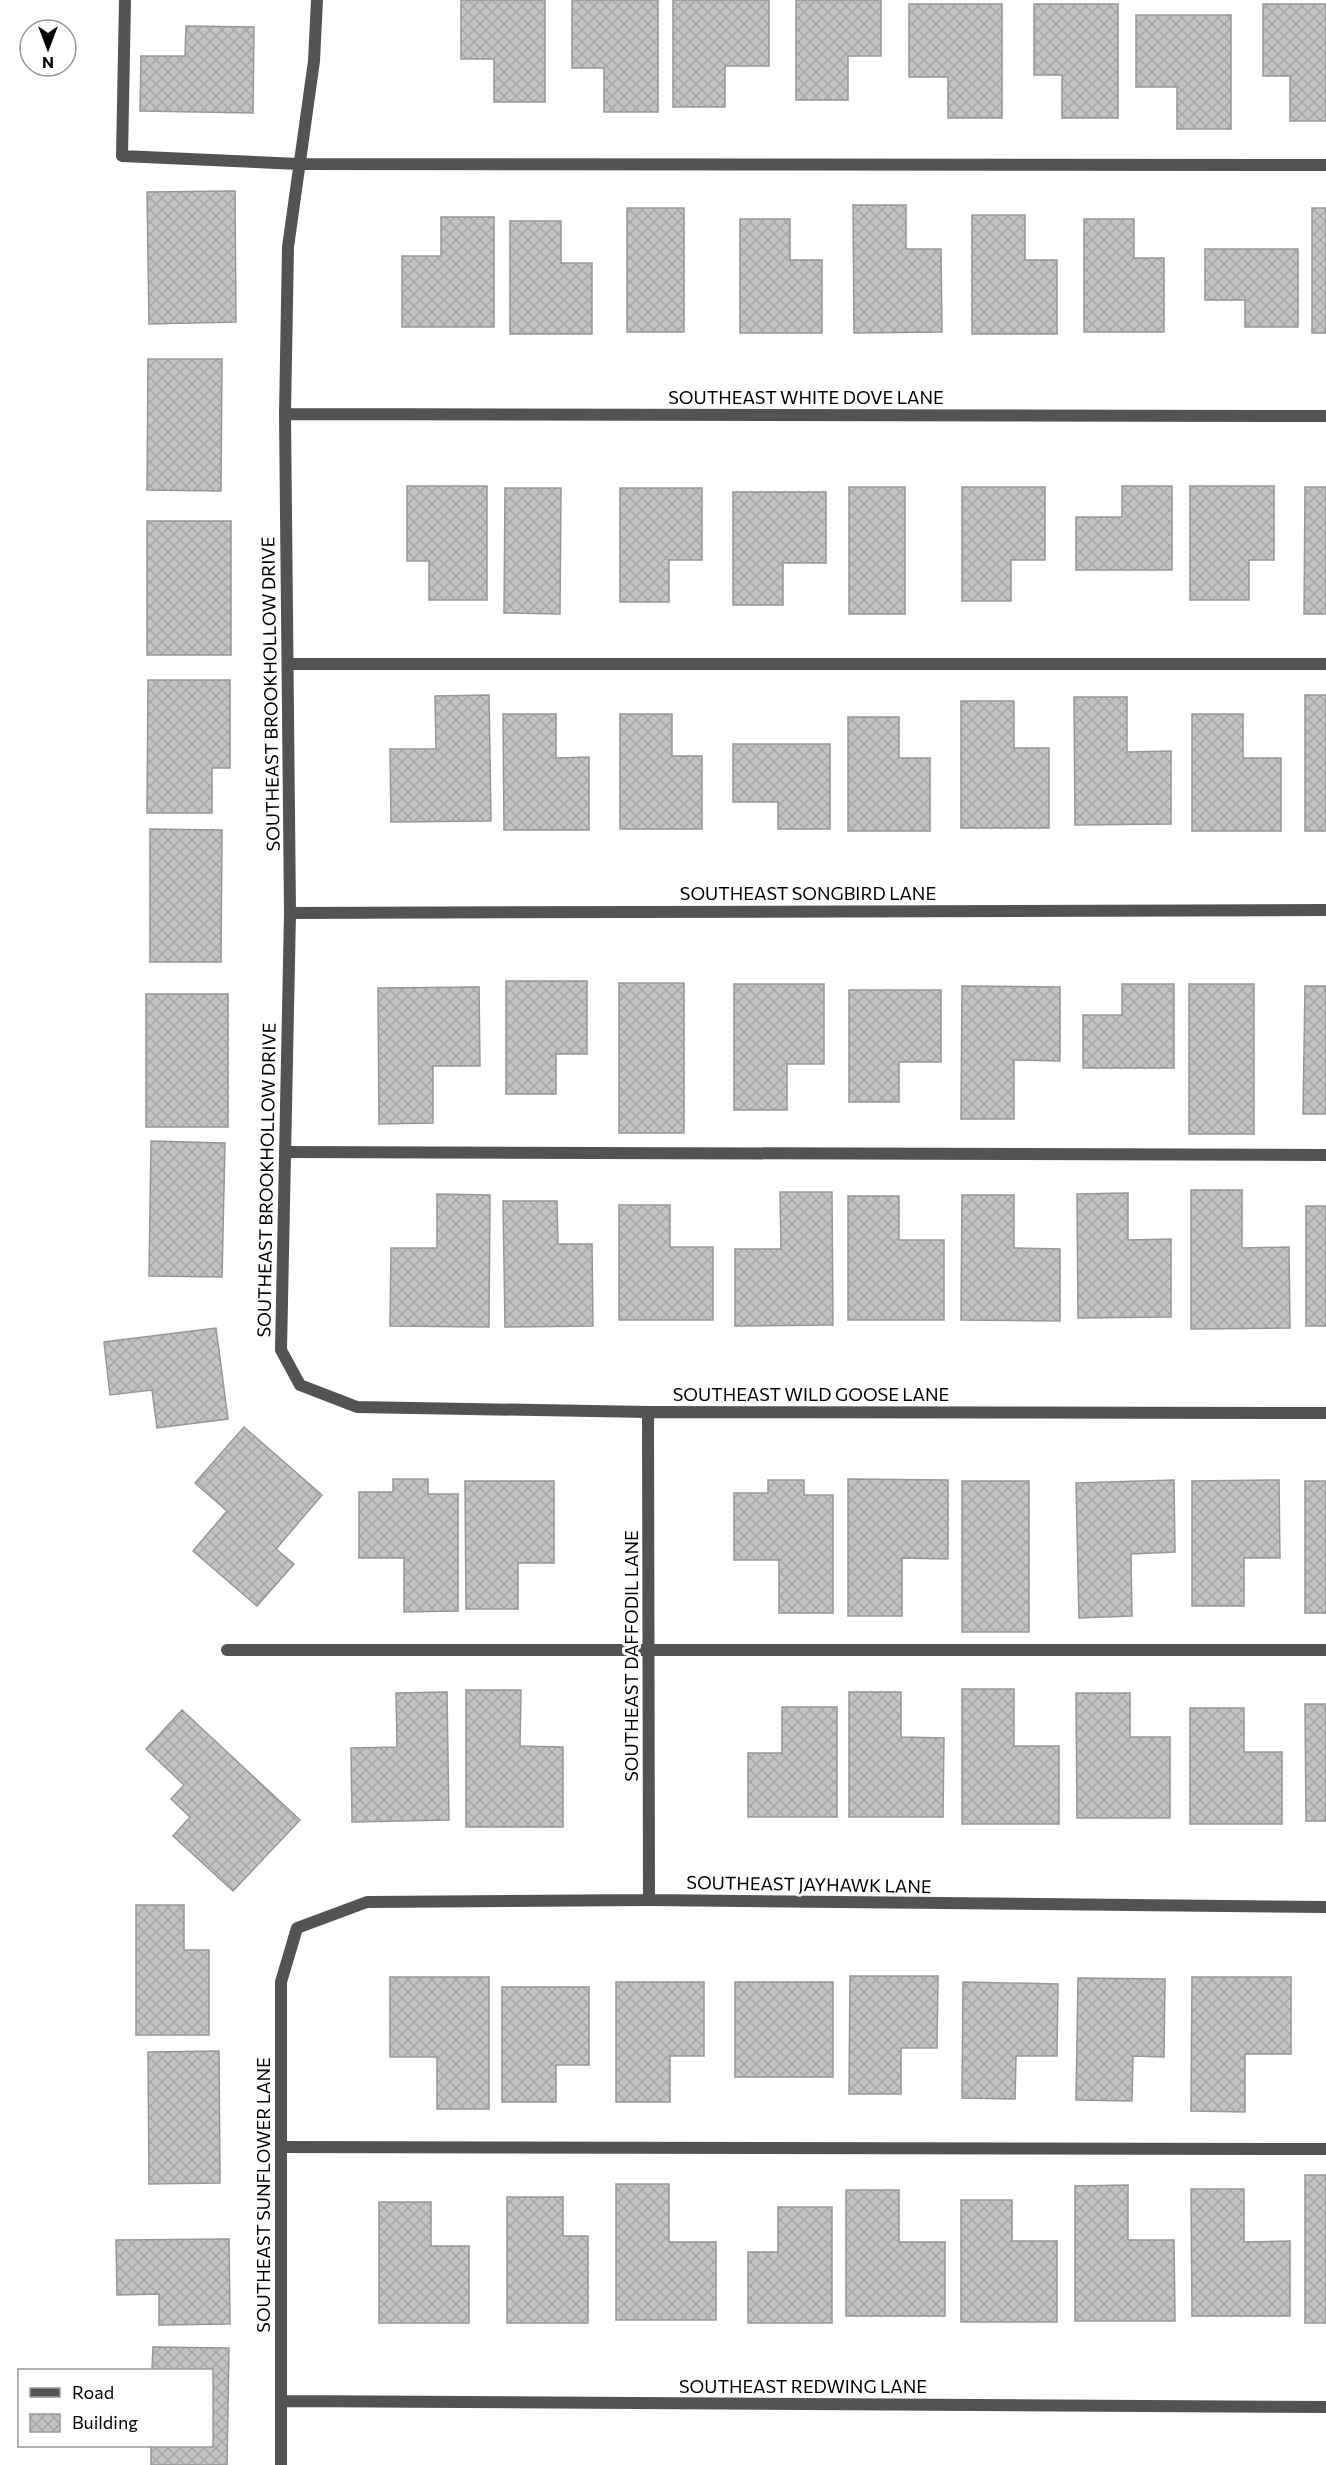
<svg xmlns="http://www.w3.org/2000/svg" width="1326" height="2465" font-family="Commissioner,sans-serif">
<defs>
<pattern id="building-cross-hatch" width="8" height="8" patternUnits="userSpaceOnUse" patternTransform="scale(1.5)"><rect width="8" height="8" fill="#c3c3c3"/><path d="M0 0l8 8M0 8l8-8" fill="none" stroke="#a6a6a6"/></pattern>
</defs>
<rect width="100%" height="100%" fill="#fff"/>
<!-- building -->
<path fill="url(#building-cross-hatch)" stroke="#979797" stroke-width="1.5" d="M 461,0 L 545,0 L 545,102 L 494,102 L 494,59 L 461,59 Z
M 572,0 L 658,0 L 658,112 L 604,112 L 604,68 L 572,68 Z
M 673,0 L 769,0 L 769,66 L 725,66 L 725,107 L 673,107 Z
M 796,0 L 881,0 L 881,56 L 848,56 L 848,100 L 796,100 Z
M 909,4 L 1002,4 L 1002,118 L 948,118 L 948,77 L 909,77 Z
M 1034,4 L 1118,4 L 1118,118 L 1062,118 L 1062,75 L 1034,75 Z
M 1263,4 L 1326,4 L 1326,121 L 1290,121 L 1290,76 L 1263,76 Z
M 1136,15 L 1231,15 L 1231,129 L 1177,129 L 1177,87 L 1136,87 Z
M 186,26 L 254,27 L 253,113 L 140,111 L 141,56 L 185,56 Z
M 235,191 L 236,322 L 149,324 L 147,192 Z
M 853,205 L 906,205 L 906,249 L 941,249 L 942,332 L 854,333 Z
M 627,208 L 684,208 L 684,332 L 627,332 Z
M 1312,208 L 1326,208 L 1326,333 L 1312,333 Z
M 972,215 L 1025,215 L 1025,260 L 1057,260 L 1057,334 L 972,334 Z
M 441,217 L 494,217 L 494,327 L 402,327 L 402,256 L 441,256 Z
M 740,219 L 790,219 L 790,260 L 822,260 L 822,333 L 740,333 Z
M 1084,219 L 1134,219 L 1134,258 L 1164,258 L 1164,332 L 1084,332 Z
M 510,221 L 561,221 L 561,263 L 592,263 L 592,334 L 510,334 Z
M 1205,249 L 1298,249 L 1298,327 L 1245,327 L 1245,300 L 1205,300 Z
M 148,359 L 222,359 L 221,491 L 147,490 Z
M 407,486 L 487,486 L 487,600 L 429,600 L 429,561 L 407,561 Z
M 1122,486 L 1172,486 L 1172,570 L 1076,570 L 1076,517 L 1122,517 Z
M 1190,486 L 1274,486 L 1274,560 L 1249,560 L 1249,600 L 1190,600 Z
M 849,487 L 905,487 L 905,614 L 849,614 Z
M 962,487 L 1045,487 L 1045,560 L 1011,560 L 1011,601 L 962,601 Z
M 1305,487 L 1326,487 L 1326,614 L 1304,614 Z
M 505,488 L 561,488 L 560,614 L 504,613 Z
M 620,488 L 702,488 L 702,560 L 669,560 L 669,602 L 620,602 Z
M 733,492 L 826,492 L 826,563 L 783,563 L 783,605 L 733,605 Z
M 147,521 L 231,521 L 231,655 L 147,655 Z
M 148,680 L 230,680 L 230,768 L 212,768 L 212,813 L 147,813 Z
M 489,695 L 491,821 L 391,822 L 390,749 L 436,749 L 435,696 Z
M 1305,695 L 1326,695 L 1326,831 L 1305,831 Z
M 1074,697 L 1127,697 L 1127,752 L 1171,751 L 1171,824 L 1075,825 Z
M 961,701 L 1014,701 L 1014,748 L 1049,748 L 1049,828 L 961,828 Z
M 503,714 L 556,714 L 556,758 L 589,757 L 589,830 L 504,830 Z
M 620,714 L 672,714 L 672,756 L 702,756 L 702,829 L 620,829 Z
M 1192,714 L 1243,714 L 1243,758 L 1281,758 L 1281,831 L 1192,831 Z
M 848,717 L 899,717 L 899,758 L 930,758 L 930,831 L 848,831 Z
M 733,744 L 830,744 L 830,829 L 778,829 L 778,802 L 733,802 Z
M 150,829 L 222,830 L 221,962 L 150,962 Z
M 506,981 L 587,981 L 587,1054 L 556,1054 L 556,1094 L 506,1094 Z
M 619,983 L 684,983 L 684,1133 L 619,1133 Z
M 734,984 L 824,984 L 824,1064 L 787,1064 L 787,1110 L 734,1110 Z
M 1122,984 L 1174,984 L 1174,1068 L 1083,1068 L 1083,1015 L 1122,1015 Z
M 1189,984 L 1254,984 L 1254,1134 L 1189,1134 Z
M 962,986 L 1060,987 L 1060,1061 L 1014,1060 L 1014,1119 L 961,1119 Z
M 1305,986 L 1326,986 L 1326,1114 L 1303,1114 Z
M 479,987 L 480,1066 L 433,1066 L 433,1123 L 379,1124 L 378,988 Z
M 849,990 L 941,990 L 941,1062 L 899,1062 L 899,1102 L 849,1102 Z
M 146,994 L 228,994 L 228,1127 L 146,1127 Z
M 151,1141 L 225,1143 L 222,1277 L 149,1276 Z
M 1191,1190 L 1242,1190 L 1242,1248 L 1289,1247 L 1290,1328 L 1191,1329 Z
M 780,1192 L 832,1192 L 833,1325 L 735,1326 L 735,1249 L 781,1249 Z
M 1128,1193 L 1128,1240 L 1171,1239 L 1171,1317 L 1078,1318 L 1077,1194 Z
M 437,1194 L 490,1195 L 489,1327 L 390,1326 L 391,1248 L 437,1248 Z
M 962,1195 L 1014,1195 L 1014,1248 L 1060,1249 L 1060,1321 L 961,1320 Z
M 848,1196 L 899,1196 L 899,1240 L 944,1240 L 944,1320 L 848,1320 Z
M 503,1201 L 557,1201 L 558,1244 L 592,1244 L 593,1326 L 505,1327 Z
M 619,1205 L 670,1205 L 670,1247 L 713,1247 L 713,1320 L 619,1320 Z
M 1306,1206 L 1326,1206 L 1326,1326 L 1306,1326 Z
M 216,1328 L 228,1419 L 157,1428 L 152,1390 L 110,1395 L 104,1342 Z
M 244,1427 L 322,1495 L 276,1549 L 294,1564 L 257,1606 L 193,1551 L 227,1511 L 195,1483 Z
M 393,1479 L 428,1479 L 428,1494 L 458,1494 L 458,1611 L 404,1612 L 404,1558 L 359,1558 L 359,1492 L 393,1492 Z
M 848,1479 L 948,1480 L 948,1559 L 902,1558 L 902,1616 L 848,1616 Z
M 768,1480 L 804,1480 L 804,1495 L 833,1495 L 833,1613 L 779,1613 L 779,1560 L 734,1560 L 734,1493 L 768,1493 Z
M 1174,1480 L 1175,1552 L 1131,1554 L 1132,1616 L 1079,1618 L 1076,1483 Z
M 1279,1480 L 1280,1558 L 1244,1558 L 1244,1606 L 1192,1606 L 1192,1481 Z
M 465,1481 L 554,1481 L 554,1563 L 518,1563 L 518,1609 L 466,1609 Z
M 962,1481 L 1029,1481 L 1029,1632 L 962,1632 Z
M 1305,1481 L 1326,1481 L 1326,1613 L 1305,1613 Z
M 962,1689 L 1014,1689 L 1014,1746 L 1059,1746 L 1059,1824 L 962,1824 Z
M 466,1690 L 521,1690 L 520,1746 L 563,1747 L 563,1827 L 466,1827 Z
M 447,1692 L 449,1820 L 352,1822 L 351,1748 L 397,1747 L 396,1693 Z
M 849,1692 L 901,1692 L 901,1737 L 944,1738 L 943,1817 L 849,1817 Z
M 1076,1693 L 1130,1693 L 1130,1737 L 1170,1737 L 1170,1818 L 1077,1818 Z
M 1305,1704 L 1326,1704 L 1326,1821 L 1306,1821 Z
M 782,1707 L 837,1707 L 837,1817 L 748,1817 L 748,1753 L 782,1753 Z
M 1190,1708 L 1244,1708 L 1244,1752 L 1282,1752 L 1282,1824 L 1190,1824 Z
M 182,1710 L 300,1820 L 233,1891 L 173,1836 L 190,1817 L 171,1799 L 184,1785 L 146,1749 Z
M 136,1905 L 184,1905 L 184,1950 L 209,1950 L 209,2035 L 136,2035 Z
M 850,1976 L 938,1976 L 937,2048 L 901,2048 L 901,2094 L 849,2094 Z
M 390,1977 L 489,1977 L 489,2109 L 437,2109 L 437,2057 L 390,2057 Z
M 1192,1977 L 1291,1977 L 1291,2054 L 1245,2054 L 1245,2112 L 1191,2111 Z
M 1078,1978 L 1165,1979 L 1164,2057 L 1133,2056 L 1132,2101 L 1076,2100 Z
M 616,1982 L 704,1982 L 704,2056 L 670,2056 L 670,2102 L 616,2102 Z
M 735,1982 L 833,1982 L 833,2077 L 735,2077 Z
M 963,1982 L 1058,1984 L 1057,2056 L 1016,2056 L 1015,2099 L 962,2098 Z
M 502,1987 L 589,1987 L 589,2065 L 556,2065 L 556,2102 L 502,2102 Z
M 219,2051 L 220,2183 L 149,2184 L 148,2052 Z
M 1305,2175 L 1326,2175 L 1326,2323 L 1305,2323 Z
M 616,2184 L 669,2184 L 669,2242 L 716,2242 L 716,2320 L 616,2320 Z
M 1128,2185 L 1128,2240 L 1174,2240 L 1175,2321 L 1075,2321 L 1075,2186 Z
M 1191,2189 L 1244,2189 L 1244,2242 L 1290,2241 L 1290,2316 L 1192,2316 Z
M 846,2190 L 899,2190 L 899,2242 L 945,2242 L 945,2316 L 846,2316 Z
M 507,2197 L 563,2197 L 563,2236 L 588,2236 L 588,2323 L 507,2323 Z
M 961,2200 L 1012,2200 L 1012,2241 L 1057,2241 L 1057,2322 L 961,2322 Z
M 379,2202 L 431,2202 L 431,2246 L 469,2246 L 469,2323 L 379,2323 Z
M 778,2207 L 832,2207 L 832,2323 L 748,2323 L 748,2252 L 778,2252 Z
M 229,2239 L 230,2324 L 159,2325 L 159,2294 L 117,2295 L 116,2240 Z
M 153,2347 L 229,2348 L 227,2465 L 151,2465 L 151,2446 L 212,2446 L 212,2370 L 152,2370 Z"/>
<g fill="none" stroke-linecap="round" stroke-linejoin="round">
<!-- lane -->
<path stroke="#535353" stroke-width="12" d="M 125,0 L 122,156 L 299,164 L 1326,165
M 288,664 L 1326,664
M 285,1152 L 1326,1155
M 227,1650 L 1326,1650
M 281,2147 L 1326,2149"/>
<!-- street -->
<path stroke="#535353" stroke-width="12" d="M 317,0 L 314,61 L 288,247 L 285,414 L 290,913 L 281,1350 L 300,1385 L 357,1407 L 648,1412 L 1326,1413
M 285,414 L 1326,416
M 290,913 L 1326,910
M 648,1412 L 649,1900
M 281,2401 L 1326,2407
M 281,2465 L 281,1982 L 297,1928 L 367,1902 L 649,1900 L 1326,1907"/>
</g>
<g text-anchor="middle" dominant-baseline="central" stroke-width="6" stroke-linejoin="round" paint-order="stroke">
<!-- street labels -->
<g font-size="18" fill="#000" stroke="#fff">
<text x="806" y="397">SOUTHEAST WHITE DOVE LANE</text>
<text transform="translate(270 694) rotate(-91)">SOUTHEAST BROOKHOLLOW DRIVE</text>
<text x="808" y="893">SOUTHEAST SONGBIRD LANE</text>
<text transform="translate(266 1180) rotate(-89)">SOUTHEAST BROOKHOLLOW DRIVE</text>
<text x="811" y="1394">SOUTHEAST WILD GOOSE LANE</text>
<text transform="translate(631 1656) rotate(-90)">SOUTHEAST DAFFODIL LANE</text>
<text transform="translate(809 1884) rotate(1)">SOUTHEAST JAYHAWK LANE</text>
<text transform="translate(263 2195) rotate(-90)">SOUTHEAST SUNFLOWER LANE</text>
<text x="803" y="2386">SOUTHEAST REDWING LANE</text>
</g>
</g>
<!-- legend -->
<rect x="18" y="2369" width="195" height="78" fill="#ffffff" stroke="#999999" stroke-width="1.5"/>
<rect x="30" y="2388" width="30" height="9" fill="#535353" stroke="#999999" stroke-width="1.5"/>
<text x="72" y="2399" font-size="18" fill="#000000">Road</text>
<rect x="30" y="2414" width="30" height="18" fill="url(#building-cross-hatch)" stroke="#999999" stroke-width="1.5"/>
<text x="72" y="2429" font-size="18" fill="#000000">Building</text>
<!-- north arrow -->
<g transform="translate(48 48) rotate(180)"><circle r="28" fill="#ffffff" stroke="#999999" stroke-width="1.5"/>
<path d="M0-4.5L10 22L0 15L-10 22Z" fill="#000000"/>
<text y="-9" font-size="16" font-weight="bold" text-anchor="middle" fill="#000000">N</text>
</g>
</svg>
